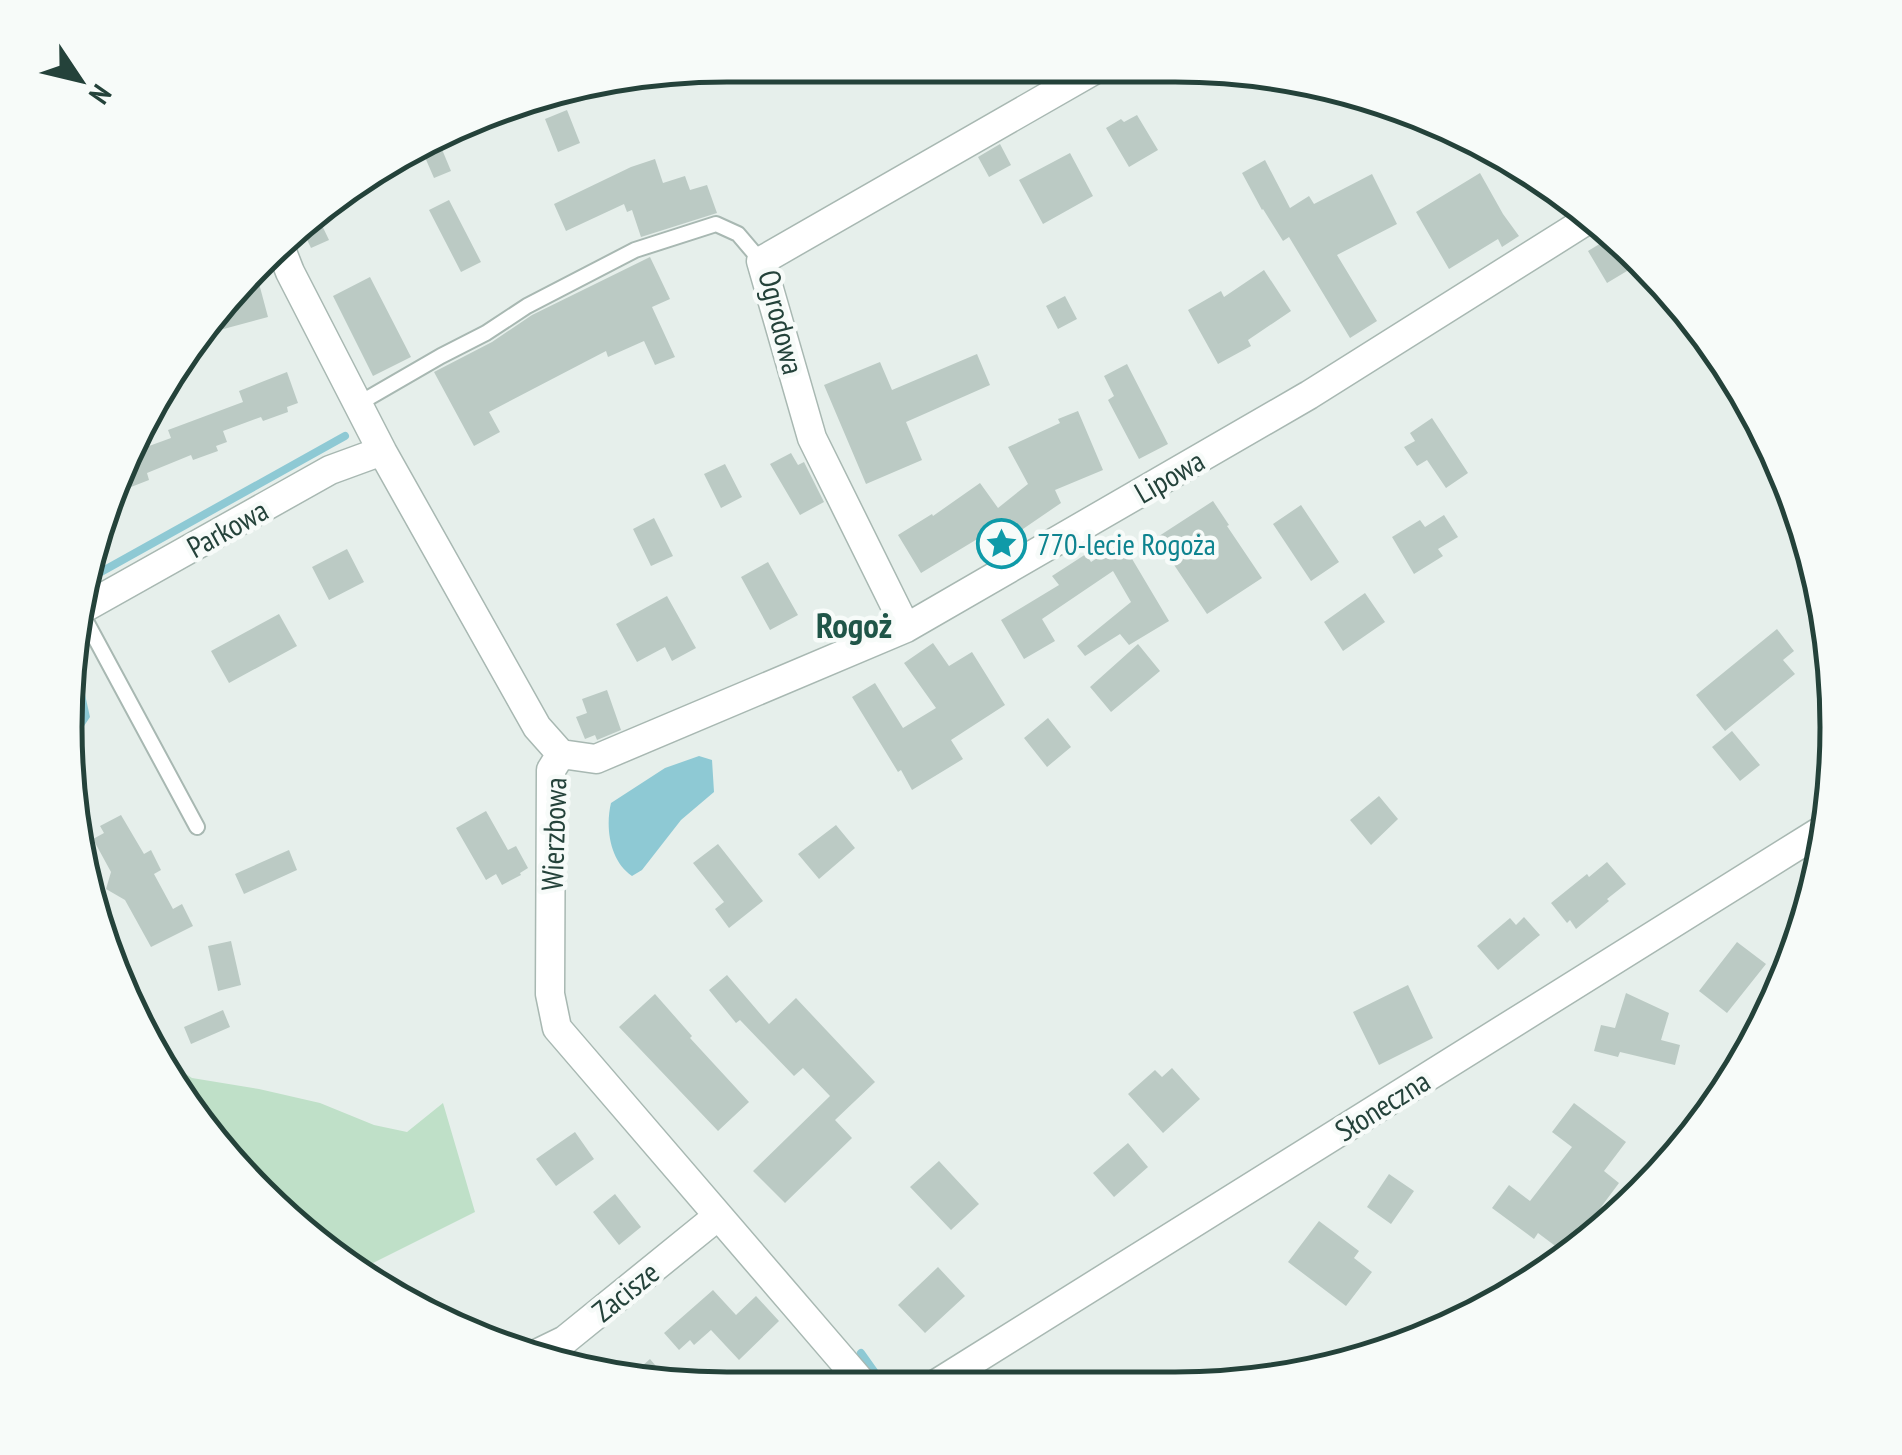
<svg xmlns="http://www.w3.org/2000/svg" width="1902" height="1455" font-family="'PT Sans Narrow',sans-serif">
<rect width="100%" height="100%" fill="#e6efeb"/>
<!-- green -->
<path fill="#bfe0c8" d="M 157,1055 L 192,1078 L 259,1089 L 320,1103 L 374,1125 L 407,1132 L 443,1103 L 475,1212 L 353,1273 L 259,1196 L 177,1096 Z"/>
<!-- water -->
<path fill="#8ec9d4" d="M 75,647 L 79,654 L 82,681 L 90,717 L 76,738 L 69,736 Z
M 699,756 L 712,760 L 714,792 L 681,820 L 642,870 L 632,876 C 610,861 605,828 611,803 L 665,768 Z"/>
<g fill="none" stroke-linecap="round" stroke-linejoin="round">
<!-- stream -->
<path stroke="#8ec9d4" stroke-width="8" d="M 83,582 L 345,436
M 861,1353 L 883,1384"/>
</g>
<!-- building -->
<path fill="#bbcac4" d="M 567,110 L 580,143 L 558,152 L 545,119 Z
M 1137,115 L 1158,150 L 1129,167 L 1106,128 L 1121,119 L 1124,122 Z
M 1000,144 L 1011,165 L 989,177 L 978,157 Z
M 441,147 L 451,171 L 434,178 L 424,155 Z
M 1070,153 L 1093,196 L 1043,224 L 1019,180 Z
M 655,159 L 663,183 L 685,176 L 690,190 L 707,185 L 717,213 L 641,237 L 632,210 L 627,212 L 624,204 L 566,231 L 554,204 L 631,167 Z
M 1265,160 L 1290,208 L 1309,196 L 1314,204 L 1372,174 L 1397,224 L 1337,255 L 1377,321 L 1350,338 L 1289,237 L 1283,241 L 1263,209 L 1262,210 L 1242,173 Z
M 1480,173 L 1503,214 L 1519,236 L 1502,247 L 1498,239 L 1449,269 L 1416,212 Z
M 449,200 L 481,262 L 461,272 L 429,210 Z
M 317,215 L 329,240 L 311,248 L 301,227 Z
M 1611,237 L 1637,265 L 1607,283 L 1588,251 Z
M 650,257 L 670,299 L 652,307 L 675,357 L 655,365 L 644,341 L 608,357 L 606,351 L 489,412 L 500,432 L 474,446 L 434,372 L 492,342 L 532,315 Z
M 1264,270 L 1291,311 L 1248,340 L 1251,346 L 1218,364 L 1188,310 L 1221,291 L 1224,297 Z
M 257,276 L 268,317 L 205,334 L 244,280 Z
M 370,277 L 411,357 L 373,376 L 333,296 Z
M 1065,296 L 1077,319 L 1058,329 L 1046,306 Z
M 977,354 L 990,385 L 906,422 L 922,460 L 866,484 L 824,385 L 880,362 L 892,390 Z
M 1127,364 L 1168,444 L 1139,459 L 1108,400 L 1114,396 L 1104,376 Z
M 287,372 L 298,403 L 287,407 L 288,412 L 263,421 L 261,417 L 223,431 L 227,442 L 216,446 L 218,451 L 193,460 L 191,455 L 147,473 L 149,480 L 113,494 L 127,454 L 171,438 L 168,430 L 243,402 L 239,391 Z
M 1078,411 L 1103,470 L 1055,490 L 1061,503 L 989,552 L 979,538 L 921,573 L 898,535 L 932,514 L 933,516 L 980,483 L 998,508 L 1028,484 L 1008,447 L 1060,423 L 1058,419 Z
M 1432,418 L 1468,473 L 1446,488 L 1427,460 L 1417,466 L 1404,447 L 1415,441 L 1410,433 Z
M 791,453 L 798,465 L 804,462 L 824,502 L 800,515 L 770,464 Z
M 725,464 L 742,497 L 721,508 L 704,474 Z
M 1213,501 L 1229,525 L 1227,526 L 1262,578 L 1207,614 L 1156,538 Z
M 1301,505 L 1339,562 L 1311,581 L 1273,524 Z
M 1444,515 L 1458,537 L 1438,549 L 1443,556 L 1414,574 L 1392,537 L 1420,520 L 1425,527 Z
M 654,518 L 673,556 L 651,566 L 633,529 Z
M 1122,542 L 1169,621 L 1129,645 L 1120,634 L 1085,656 L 1077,646 L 1131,602 L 1113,571 L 1042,619 L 1055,641 L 1024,659 L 1001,620 L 1059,585 L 1052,576 L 1086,554 L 1091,562 Z
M 347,549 L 364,582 L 329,600 L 312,567 Z
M 768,562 L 798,615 L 770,630 L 741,577 Z
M 1365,593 L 1385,622 L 1343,651 L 1324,622 Z
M 667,596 L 696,648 L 672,661 L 665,647 L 637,662 L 616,624 Z
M 279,614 L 297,646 L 229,683 L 211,651 Z
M 1777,629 L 1794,651 L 1783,660 L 1795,674 L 1725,731 L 1696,695 Z
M 933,643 L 949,666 L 972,652 L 1005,705 L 951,740 L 963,759 L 912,790 L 901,770 L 898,772 L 852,697 L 875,683 L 903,728 L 936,708 L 904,663 Z
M 1138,644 L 1160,671 L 1111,712 L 1090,687 Z
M 607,690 L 621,730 L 597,740 L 595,735 L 585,739 L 576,717 L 587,713 L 582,699 Z
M 1048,718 L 1071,747 L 1047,767 L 1024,738 Z
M 1732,731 L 1760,765 L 1740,781 L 1712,747 Z
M 1379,796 L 1398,819 L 1371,845 L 1350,820 Z
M 486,811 L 508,850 L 516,846 L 528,868 L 520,873 L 521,875 L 502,885 L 496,874 L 486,880 L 456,828 Z
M 121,815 L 144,854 L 151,850 L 161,870 L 154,874 L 173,909 L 182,904 L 193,926 L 151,947 L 125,900 L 106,889 L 111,872 L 93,839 L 104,833 L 100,826 Z
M 836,825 L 855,848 L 819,879 L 798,854 Z
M 718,844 L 763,901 L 729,928 L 715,909 L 724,902 L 693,863 Z
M 289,850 L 297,870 L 244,894 L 235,874 Z
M 1607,862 L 1626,884 L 1607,899 L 1609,901 L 1576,929 L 1570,920 L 1567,923 L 1551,903 L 1587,874 L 1589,877 Z
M 1524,917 L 1540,935 L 1498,970 L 1477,946 L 1510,918 L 1516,925 Z
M 231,941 L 241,985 L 218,991 L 208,946 Z
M 1737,942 L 1766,964 L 1727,1013 L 1699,991 Z
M 727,975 L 769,1024 L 796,998 L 875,1082 L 835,1120 L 852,1138 L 785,1203 L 753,1171 L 830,1096 L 803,1068 L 794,1076 L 740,1020 L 736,1023 L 709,990 Z
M 1408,985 L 1433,1038 L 1379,1065 L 1353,1012 Z
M 1626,993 L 1669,1013 L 1661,1040 L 1680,1045 L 1675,1065 L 1620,1052 L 1618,1057 L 1594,1051 L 1601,1025 L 1615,1028 Z
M 655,994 L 692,1036 L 690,1038 L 749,1102 L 718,1131 L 619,1027 Z
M 223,1010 L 230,1027 L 191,1044 L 184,1027 Z
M 1172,1068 L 1200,1099 L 1163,1133 L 1128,1094 L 1155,1070 L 1162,1077 Z
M 1574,1103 L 1626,1142 L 1604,1171 L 1619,1183 L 1566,1254 L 1538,1233 L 1534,1239 L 1492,1208 L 1509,1185 L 1530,1201 L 1572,1147 L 1552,1132 Z
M 575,1132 L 594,1159 L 556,1186 L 536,1159 Z
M 1128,1143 L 1148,1167 L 1114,1197 L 1093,1173 Z
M 939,1161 L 979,1204 L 951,1230 L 910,1187 Z
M 1389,1174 L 1414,1191 L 1391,1224 L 1367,1207 Z
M 615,1194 L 641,1227 L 619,1245 L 593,1212 Z
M 1319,1221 L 1359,1251 L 1354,1258 L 1372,1272 L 1346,1306 L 1288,1262 Z
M 938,1267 L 965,1296 L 925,1333 L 898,1305 Z
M 713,1290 L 736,1315 L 756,1296 L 779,1321 L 739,1360 L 711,1330 L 694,1345 L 690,1340 L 679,1350 L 664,1333 Z
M 650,1359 L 671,1384 L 640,1384 L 625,1381 Z"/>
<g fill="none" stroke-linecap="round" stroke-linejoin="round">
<defs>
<path id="service" d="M 358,404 L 441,356 L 486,333 L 527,306 L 635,250 L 716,224 L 738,234 L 761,261
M 80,610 L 197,827"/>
<path id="minor" d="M 279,244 L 290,272 L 382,451 L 537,727 L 561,754
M 77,612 L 330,470 L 382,451
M 906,628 L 812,438 L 761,261 L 1101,66
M 561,754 L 596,759 L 906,628 L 1309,395 L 1592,217
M 561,754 L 551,770 L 550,994 L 557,1028 L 863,1384
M 528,1358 L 565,1340 L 718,1216
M 936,1384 L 1827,827"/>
</defs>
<!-- service casing -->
<use href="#service" stroke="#a8b8b2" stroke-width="18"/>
<!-- minor casing -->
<use href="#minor" stroke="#a8b8b2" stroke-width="31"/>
<!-- service -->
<use href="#service" stroke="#fff" stroke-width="14"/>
<!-- minor -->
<use href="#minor" stroke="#fff" stroke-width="28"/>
</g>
<!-- icons -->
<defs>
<symbol id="sight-ring" viewBox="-11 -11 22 22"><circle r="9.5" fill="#f7fbf9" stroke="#0f9aa8" stroke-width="1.5"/><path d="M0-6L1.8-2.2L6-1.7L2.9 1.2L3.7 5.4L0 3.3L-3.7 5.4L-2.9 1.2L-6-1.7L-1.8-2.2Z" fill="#0f9aa8"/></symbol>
</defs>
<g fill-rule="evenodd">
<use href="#sight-ring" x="974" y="516" width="55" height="55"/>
</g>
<g text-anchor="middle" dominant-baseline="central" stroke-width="9" stroke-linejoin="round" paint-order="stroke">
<!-- street labels -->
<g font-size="30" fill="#24423a" stroke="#f7fbf9">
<text transform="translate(782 322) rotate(76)">Ogrodowa</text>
<text transform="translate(1169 476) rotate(-30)">Lipowa</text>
<text transform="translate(227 528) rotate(-29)">Parkowa</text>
<text transform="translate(553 834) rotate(-88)">Wierzbowa</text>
<text transform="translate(1382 1105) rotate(-32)">Słoneczna</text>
<text transform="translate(625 1291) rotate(-39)">Zacisze</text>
</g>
<!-- culture labels -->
<g font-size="30" fill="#0d838f" stroke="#f7fbf9" text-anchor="start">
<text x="1037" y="543">770-lecie Rogoża</text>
</g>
<!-- quarter labels -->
<g font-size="35" font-weight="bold" fill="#1f5548" stroke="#f7fbf9">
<text x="854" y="625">Rogoż</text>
</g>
</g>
<!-- crop -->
<path d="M0 0H1902V1455H0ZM727 82H1175A645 645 0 0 1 1820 727V727A645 645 0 0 1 1175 1372H727A645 645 0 0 1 82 727V727A645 645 0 0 1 727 82Z" fill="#f7fbf9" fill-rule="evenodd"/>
<path fill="none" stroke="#24423a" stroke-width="5" d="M727 82H1175A645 645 0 0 1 1820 727V727A645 645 0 0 1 1175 1372H727A645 645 0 0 1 82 727V727A645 645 0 0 1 727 82Z"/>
<!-- north arrow -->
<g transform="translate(80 80) rotate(125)" stroke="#f7fbf9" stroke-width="8" paint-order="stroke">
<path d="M0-8L18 38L0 25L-18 38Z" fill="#24423a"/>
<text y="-15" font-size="28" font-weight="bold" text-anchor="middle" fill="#24423a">N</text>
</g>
</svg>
